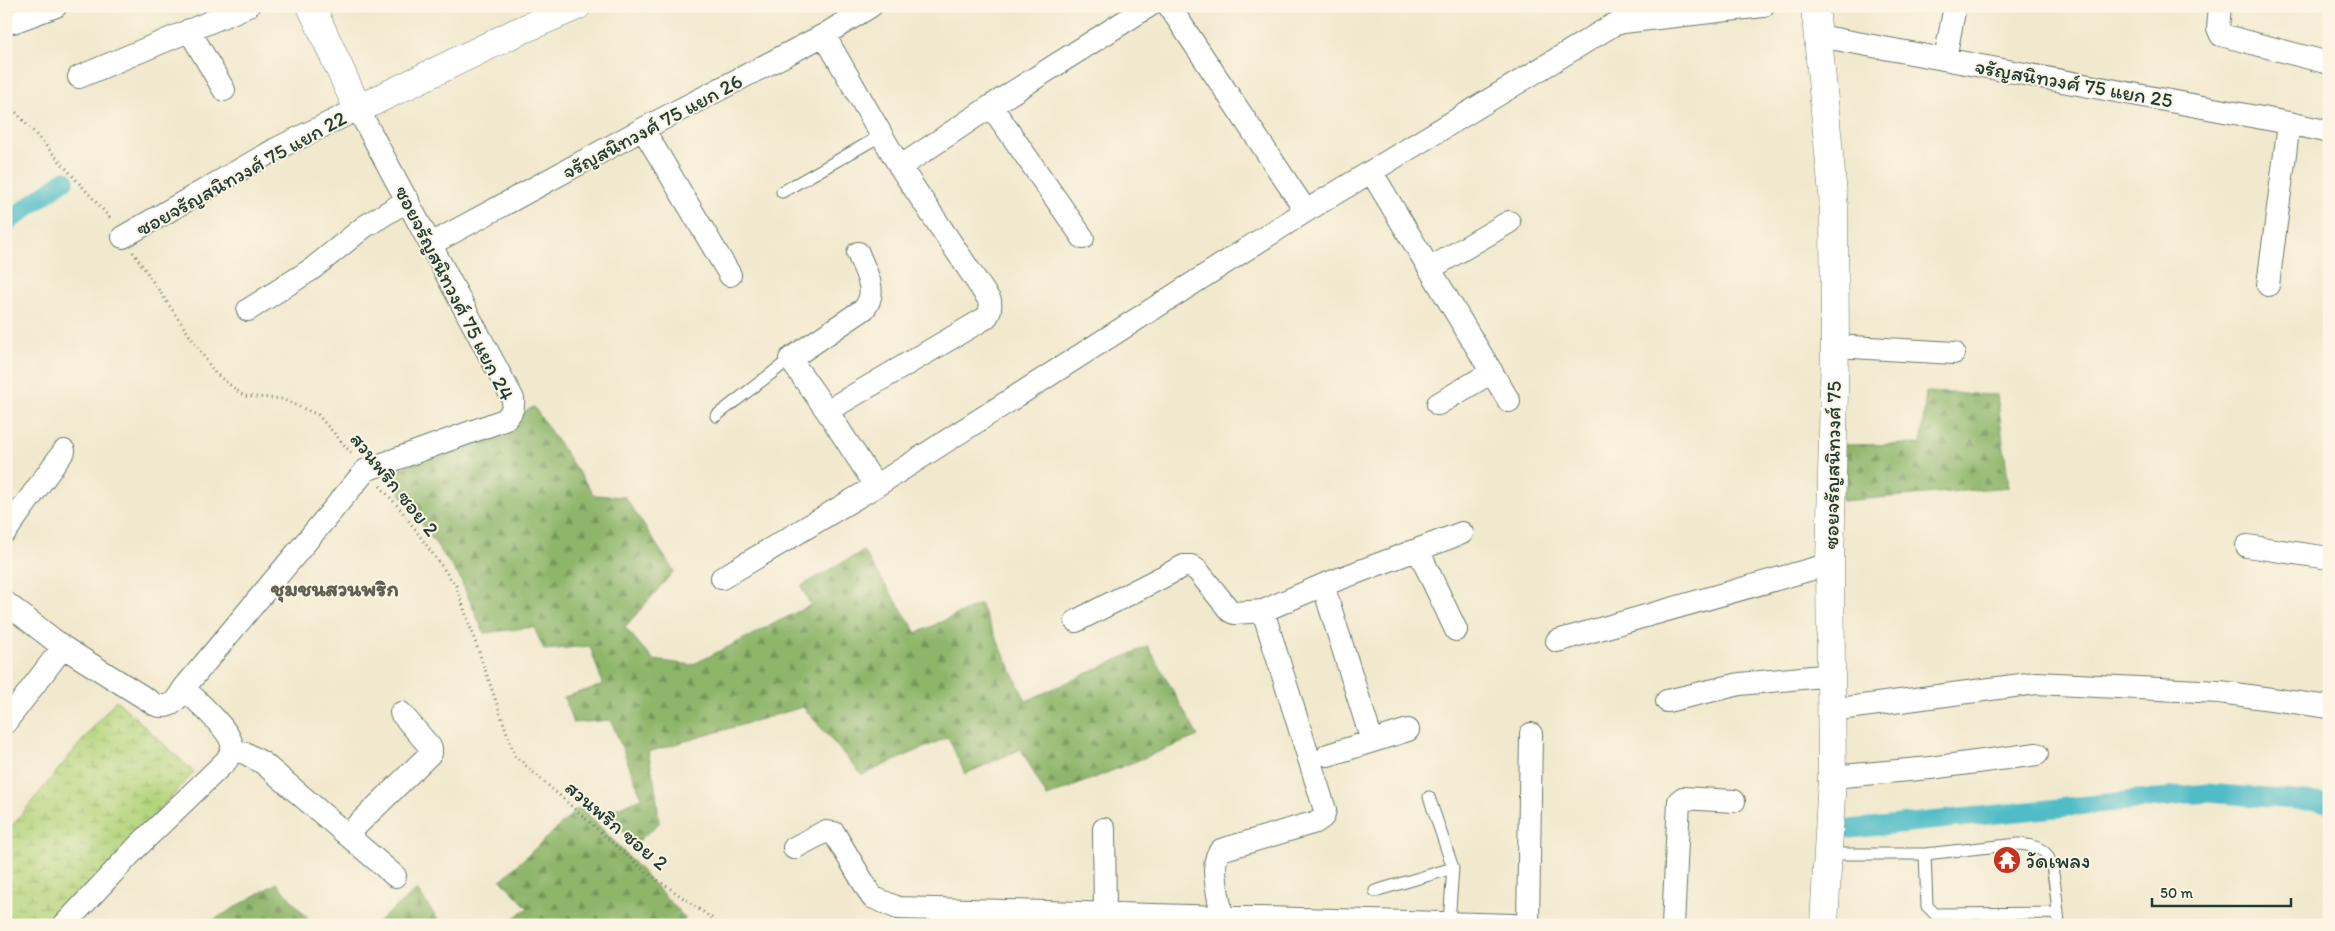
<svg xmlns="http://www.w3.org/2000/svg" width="2335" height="931" font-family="Itim,'Playpen Sans Thai',sans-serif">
<defs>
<pattern id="forest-firs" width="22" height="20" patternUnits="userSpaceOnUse" patternTransform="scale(1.25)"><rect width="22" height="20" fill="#8eb66b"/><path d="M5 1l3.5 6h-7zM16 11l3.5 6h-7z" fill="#739559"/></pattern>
<pattern id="wetland-marsh" width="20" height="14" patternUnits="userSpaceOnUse" patternTransform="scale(1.25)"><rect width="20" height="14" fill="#b3d47b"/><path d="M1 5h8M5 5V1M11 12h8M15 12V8" fill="none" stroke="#91ad66"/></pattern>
</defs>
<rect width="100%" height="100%" fill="#fcf5e5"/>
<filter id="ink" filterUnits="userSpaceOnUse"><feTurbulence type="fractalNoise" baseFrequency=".02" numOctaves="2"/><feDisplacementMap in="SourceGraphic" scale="10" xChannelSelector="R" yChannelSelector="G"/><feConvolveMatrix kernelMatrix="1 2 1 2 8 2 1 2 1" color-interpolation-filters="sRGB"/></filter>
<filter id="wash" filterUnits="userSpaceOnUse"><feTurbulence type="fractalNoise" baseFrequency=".0096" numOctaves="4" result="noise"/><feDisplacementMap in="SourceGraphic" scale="20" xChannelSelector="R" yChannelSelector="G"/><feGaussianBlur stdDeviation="1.12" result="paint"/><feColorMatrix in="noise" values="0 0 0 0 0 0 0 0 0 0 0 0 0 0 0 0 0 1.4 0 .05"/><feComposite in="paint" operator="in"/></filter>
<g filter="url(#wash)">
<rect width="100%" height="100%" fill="#f1e9cd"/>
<!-- forest -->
<path fill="url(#forest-firs)" stroke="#567a50" d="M 1926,392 L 1997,395 L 2009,487 L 1842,501 L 1842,445 L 1921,444 Z
M 534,407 L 594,495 L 625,497 L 674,571 L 625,627 L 653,660 L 692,665 L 811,605 L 801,586 L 863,551 L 917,633 L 980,604 L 1026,701 L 1148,646 L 1198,736 L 1047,797 L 1021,749 L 965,774 L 948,737 L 862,775 L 803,707 L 648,752 L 656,791 L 659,823 L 635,844 L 604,813 L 642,798 L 611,720 L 573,723 L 564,697 L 603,685 L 590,646 L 544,650 L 534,627 L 484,633 L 460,578 L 387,475 Z
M 581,806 L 686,919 L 678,925 L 503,925 L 528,908 L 501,880 Z
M 277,883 L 313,925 L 205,925 Z
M 417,890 L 442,925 L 374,925 Z"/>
<!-- wetland -->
<path fill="url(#wetland-marsh)" stroke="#698858" d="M 116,700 L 194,772 L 95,882 L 49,925 L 6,925 L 6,833 Z"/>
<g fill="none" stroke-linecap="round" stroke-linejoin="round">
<!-- canal -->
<path stroke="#4fbcc7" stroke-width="19" d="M 6,223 L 65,180
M 1850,829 L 2207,793 L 2329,803"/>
</g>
</g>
<g filter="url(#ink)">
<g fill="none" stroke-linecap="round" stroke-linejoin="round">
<defs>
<path id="service" d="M 782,192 L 882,135
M 716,416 L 790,359
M 1429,797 L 1453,868 L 1449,922
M 1827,854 L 1925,854 L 2018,844 C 2028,845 2040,846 2047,855 C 2054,863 2058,912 2059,925
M 1925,854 L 1927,906 L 1935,914 L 2058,913
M 1375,891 L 1453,868"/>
<path id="minor" d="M 1169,6 L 1306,211
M 2220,6 L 2218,28 L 2221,35 L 2329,63
M 13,22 L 56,6
M 189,30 L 224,90
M 824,35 L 900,167 L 990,301 C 991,310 990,316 982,320 L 827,411
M 1819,36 L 2289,123 L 2329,132
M 1945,59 L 1955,6
M 79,77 L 248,6
M 991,106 L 1083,238
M 643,129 L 730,275
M 900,167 L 991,106 L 1149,6
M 1372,173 L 1509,401
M 431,244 L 643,129 L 824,35 L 871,6
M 858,253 C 865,272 879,291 864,309 L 790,359 L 827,411 L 876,486
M 1431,268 L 1509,222
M 2268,285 L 2289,123
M 248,310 L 312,269 L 364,227 L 408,200
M 1835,346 L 1954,353
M 1438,404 L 1492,372
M 6,531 L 64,451
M 2247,546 L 2329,558
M 1418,550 L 1456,630
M 722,578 L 876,486 L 1306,211 L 1613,25 L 1623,22 L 1763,6
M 1323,585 L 1372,741
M 6,603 L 63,647 L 156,705 C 172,709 176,701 184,688
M 1076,621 L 1184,566 L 1191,566 L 1198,571 L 1230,611 L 1234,613 L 1263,611 L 1323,585 L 1462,533
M 1557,641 L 1830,564
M 1667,701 L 1740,684 L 1832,675
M 1832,710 L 2036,683 L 2220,692 L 2329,707
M 6,722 L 63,647
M 232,750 L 245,753 L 263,763 L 395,876
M 1328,755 L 1408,730
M 1832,777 L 1930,768 L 2037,754
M 1104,829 L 1105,914
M 347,835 L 431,753 L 431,748 L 401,713
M 794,848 L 824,832 L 834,833 L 872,897 L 898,908 L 1513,925
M 1222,917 C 1220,900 1208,862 1221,850 L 1316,822 L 1323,817 L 1325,810 L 1263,611
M 64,925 L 137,847 L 227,760 C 228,757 232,752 232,749 C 235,733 195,700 184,688 L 366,470 L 504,420 C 511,414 514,409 513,399 L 358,109 L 276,149 L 123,237
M 1528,925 L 1531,734
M 1673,925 L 1679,801 L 1683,798 L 1734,801"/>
<path id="tertiary" d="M 311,6 L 358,109 L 517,32 L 577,6
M 1815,6 L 1834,206 L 1835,346 L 1830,564 L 1832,777 L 1824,925"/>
</defs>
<!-- service casing -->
<use href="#service" stroke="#68796a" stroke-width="13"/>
<!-- minor casing -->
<use href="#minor" stroke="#68796a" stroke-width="24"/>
<!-- tertiary casing -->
<use href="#tertiary" stroke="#68796a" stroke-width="29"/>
<!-- path -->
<path stroke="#68796a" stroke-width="3" stroke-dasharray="1 4" stroke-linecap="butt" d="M 6,101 L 112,220
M 133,252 L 215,373 L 244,396 L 282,399 L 318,415 L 353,455
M 380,486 L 401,510 L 456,586 L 515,756 L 641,868 L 713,919 L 715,925"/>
<!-- service -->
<use href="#service" stroke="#fff" stroke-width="11"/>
<!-- minor -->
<use href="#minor" stroke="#fff" stroke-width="22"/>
<!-- tertiary -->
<use href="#tertiary" stroke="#fff" stroke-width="28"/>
</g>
</g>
<!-- icons -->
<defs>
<symbol id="temple-disc" viewBox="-11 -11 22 22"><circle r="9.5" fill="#c8321e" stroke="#fcf5e5"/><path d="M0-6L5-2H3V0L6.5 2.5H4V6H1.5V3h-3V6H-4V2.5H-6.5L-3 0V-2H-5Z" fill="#fff"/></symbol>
</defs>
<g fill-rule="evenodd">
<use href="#temple-disc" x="1991" y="844" width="32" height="32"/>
</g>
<g text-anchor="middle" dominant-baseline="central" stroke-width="4" stroke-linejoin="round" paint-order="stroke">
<!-- street labels -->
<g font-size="21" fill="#1f3d34" stroke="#fcf5e5">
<text transform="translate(2074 83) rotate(10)">จรัญสนิทวงศ์ 75 แยก 25</text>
<text transform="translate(652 126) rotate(-28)">จรัญสนิทวงศ์ 75 แยก 26</text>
<text transform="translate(241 173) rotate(-29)">ซอยจรัญสนิทวงศ์ 75 แยก 22</text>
<text transform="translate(455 293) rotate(63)">ซอยจรัญสนิทวงศ์ 75 แยก 24</text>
<text transform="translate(1832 465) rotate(-89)">ซอยจรัญสนิทวงศ์ 75</text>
<text transform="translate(395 484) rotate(51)">สวนพริก ซอย 2</text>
<text transform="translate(617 825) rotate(40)">สวนพริก ซอย 2</text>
</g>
<!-- poi labels -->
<g font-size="21" fill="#1f3d34" stroke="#fcf5e5" text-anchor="start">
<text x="2026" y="860">วัดเพลง</text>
</g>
<!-- neighbourhood labels -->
<g font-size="22" font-weight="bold" fill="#606052" stroke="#fcf5e5">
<text x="335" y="588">ชุมชนสวนพริก</text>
</g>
</g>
<!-- margin -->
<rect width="2335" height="931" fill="none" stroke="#fcf5e5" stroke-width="25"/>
<!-- scale -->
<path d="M2152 898v8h139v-8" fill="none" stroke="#1f3d34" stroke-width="2.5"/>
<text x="2160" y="898" font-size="15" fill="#1f3d34" stroke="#fcf5e5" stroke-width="4" paint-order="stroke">50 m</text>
</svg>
